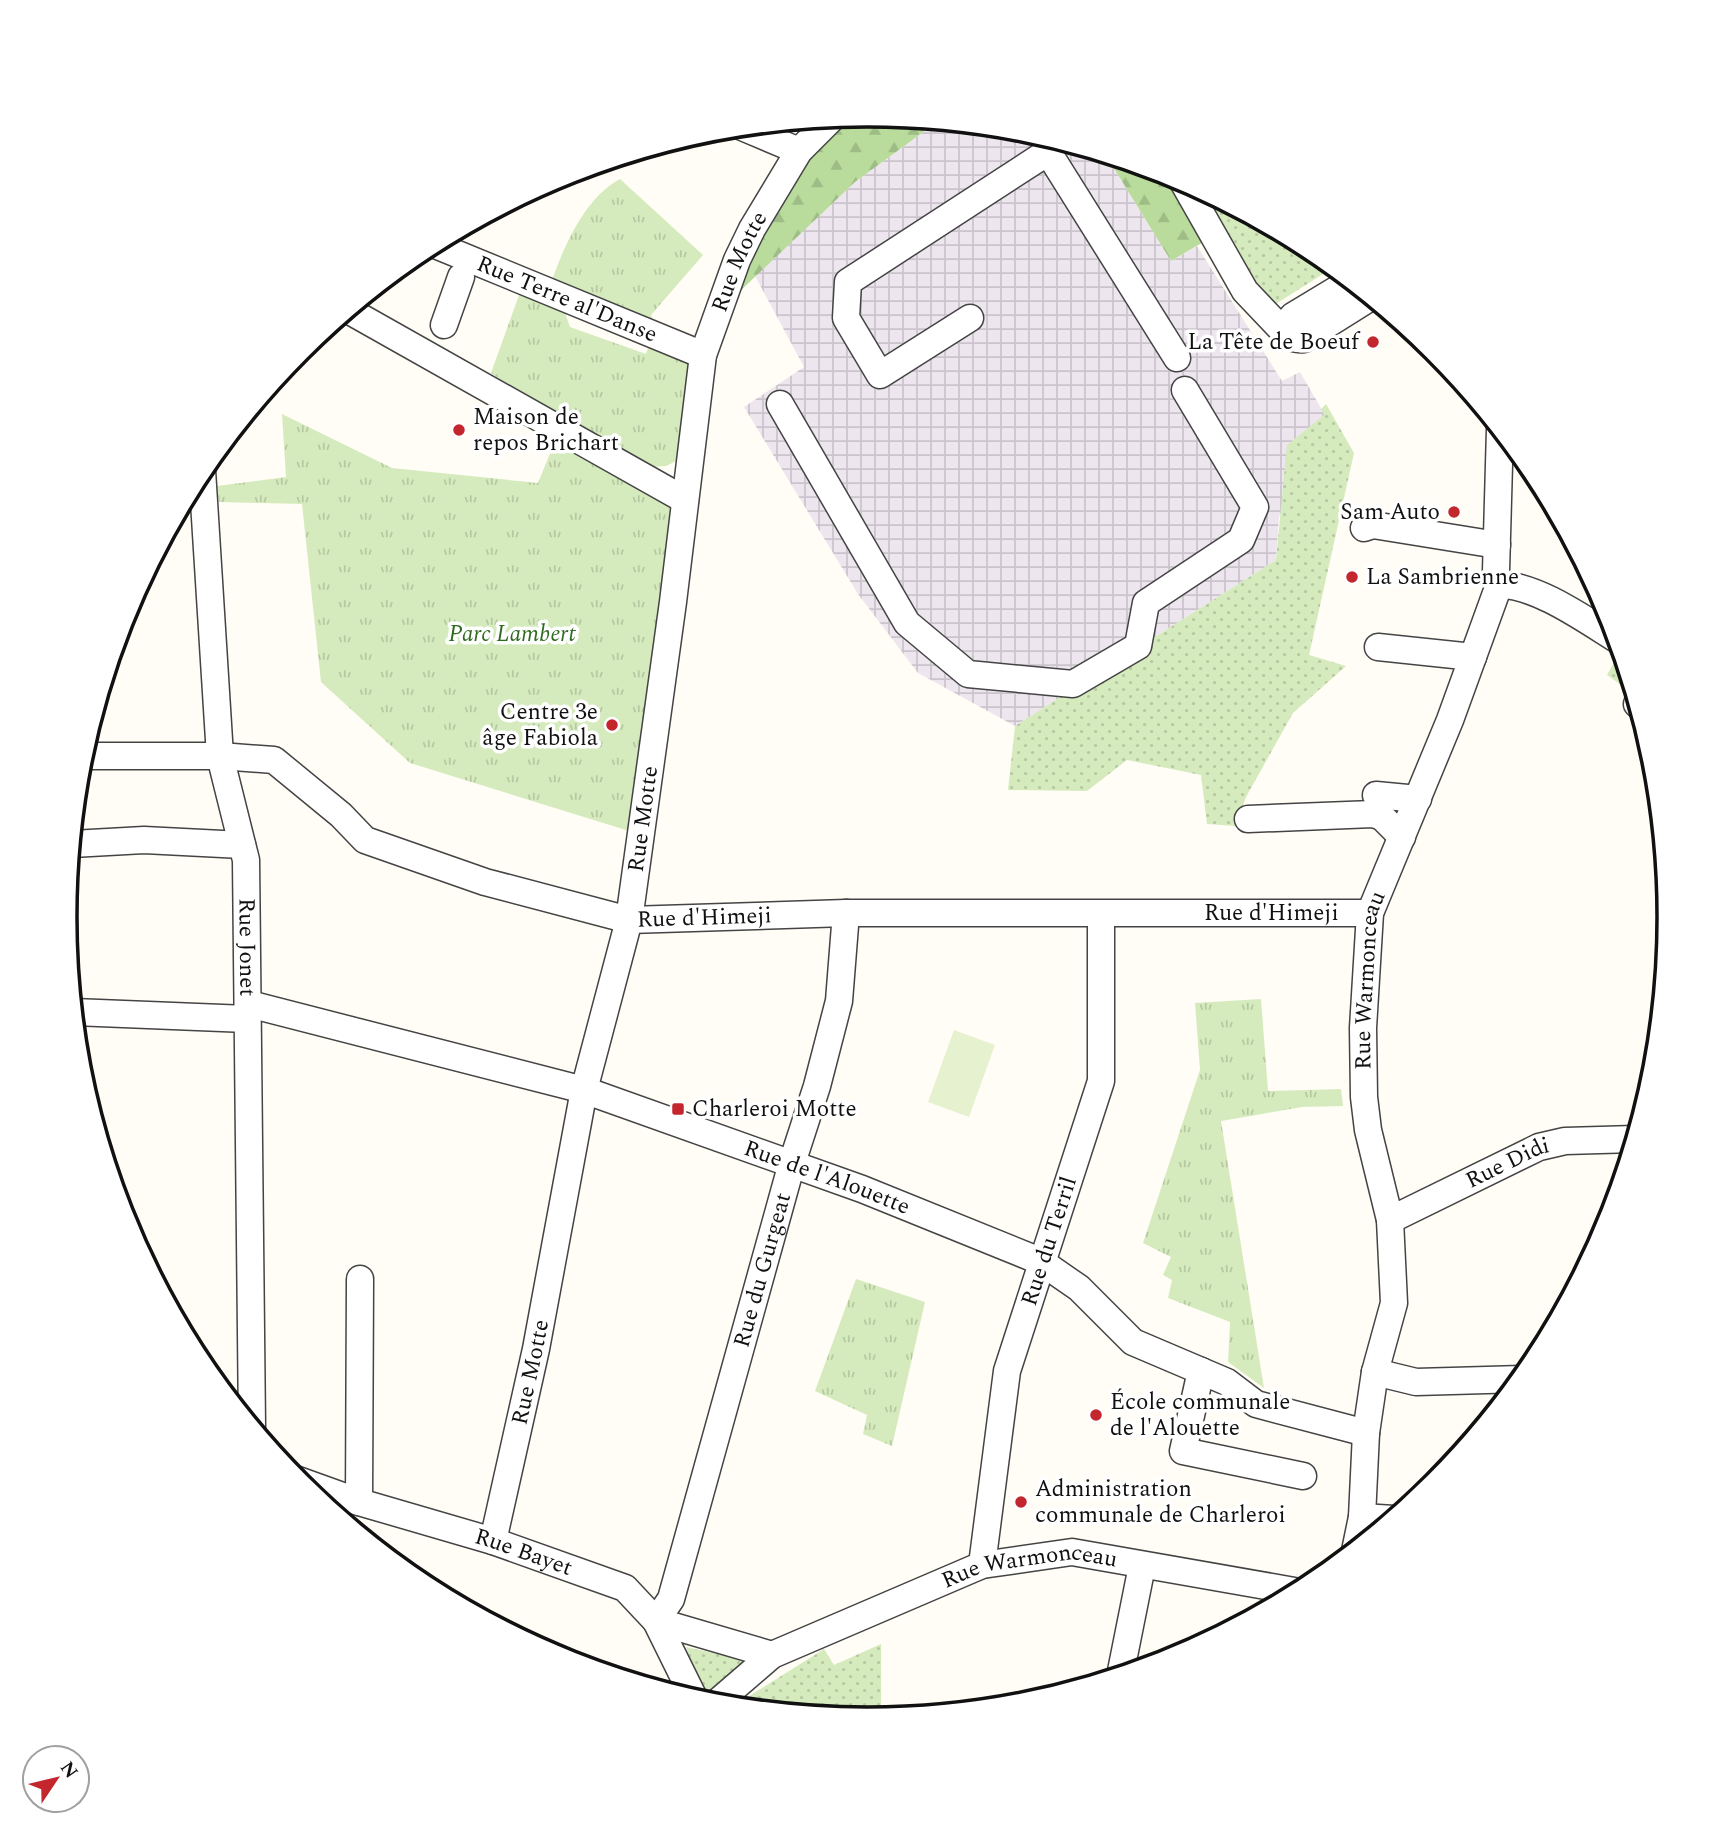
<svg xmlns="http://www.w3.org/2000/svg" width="1735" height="1835" font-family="Spectral,serif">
<defs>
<pattern id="industrial-grid" width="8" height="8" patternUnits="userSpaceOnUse" patternTransform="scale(1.75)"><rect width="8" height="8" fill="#eee6ef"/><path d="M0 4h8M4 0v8" fill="none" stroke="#cbc4cc"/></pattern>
<pattern id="grass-dots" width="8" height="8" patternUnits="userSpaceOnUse" patternTransform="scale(1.75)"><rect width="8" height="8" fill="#d5ebbd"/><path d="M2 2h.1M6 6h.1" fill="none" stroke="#b6c8a1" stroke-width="1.8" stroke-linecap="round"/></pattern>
<pattern id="forest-firs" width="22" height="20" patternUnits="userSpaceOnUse" patternTransform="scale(1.75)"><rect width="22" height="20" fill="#b9dc9c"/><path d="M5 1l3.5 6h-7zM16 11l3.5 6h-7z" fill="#9ebc85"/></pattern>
<pattern id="park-tufts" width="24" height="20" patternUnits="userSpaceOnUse" patternTransform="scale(1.75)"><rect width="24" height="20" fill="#d5ebbd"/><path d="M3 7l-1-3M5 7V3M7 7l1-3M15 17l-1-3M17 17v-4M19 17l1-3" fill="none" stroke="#b6c8a1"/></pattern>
</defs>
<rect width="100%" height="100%" fill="#fffdf5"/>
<!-- industrial -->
<path fill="url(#industrial-grid)" d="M 937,122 L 1025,130 L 1098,153 L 1115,170 L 1171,261 L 1197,246 L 1282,381 L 1300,372 L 1325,415 L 1279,517 L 1276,560 L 1015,726 L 918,673 L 858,594 L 744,407 L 804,367 L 755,276 L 855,182 Z"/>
<!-- grass -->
<path fill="url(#grass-dots)" d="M 1194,186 L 1314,250 L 1334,267 L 1271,307 Z
M 1326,404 L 1354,453 L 1309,655 L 1346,666 L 1293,713 L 1246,797 L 1236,826 L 1207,824 L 1201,775 L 1127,760 L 1087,791 L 1008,790 L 1015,726 L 1276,560 L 1287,445 L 1324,415 L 1321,409 Z
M 1619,653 L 1623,655 L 1634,694 L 1607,675 Z
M 881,1644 L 881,1719 L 867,1720 L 732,1707 L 824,1649 L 834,1665 Z
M 686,1647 L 745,1660 L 745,1666 L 706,1695 L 696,1677 Z"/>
<!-- forest -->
<path fill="url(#forest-firs)" d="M 868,115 L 937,122 L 855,182 L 737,294 L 772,219 L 832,126 L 842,117 Z
M 1098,153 L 1167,174 L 1165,178 L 1205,241 L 1171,261 L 1115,170 Z"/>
<!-- park -->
<path fill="url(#park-tufts)" d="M 620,179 L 703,255 L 651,315 L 654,323 L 552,280 C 565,244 585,198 620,179 Z
M 520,280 L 562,304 L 570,327 L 646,354 L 651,339 L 694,358 L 680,459 L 666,466 L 652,467 L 549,415 L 491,373 L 519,295 Z
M 282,414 L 392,468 L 538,483 L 560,429 L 685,500 L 642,835 L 410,763 L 321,682 L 302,504 L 219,502 L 217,486 L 286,477 Z
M 1261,999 L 1268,1091 L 1341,1089 L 1343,1106 L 1302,1107 L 1221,1121 L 1264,1388 L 1228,1362 L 1230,1322 L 1168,1298 L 1172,1280 L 1163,1275 L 1171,1257 L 1143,1243 L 1200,1070 L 1195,1003 Z
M 856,1279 L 925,1302 L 892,1446 L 863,1434 L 867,1415 L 815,1391 Z"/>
<!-- pitch -->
<path fill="#e6f2cf" d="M 954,1030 L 995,1045 L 969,1117 L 928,1102 Z"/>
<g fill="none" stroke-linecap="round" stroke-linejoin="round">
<defs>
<g id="minor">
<path d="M 742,127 L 799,151"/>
<path d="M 1182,180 L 1245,291 L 1285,333"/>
<path id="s1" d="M 433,244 L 703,355"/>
<path d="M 1351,281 L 1293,316 L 1283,327 C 1287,338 1293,340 1304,339 L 1371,297"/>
<path d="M 348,310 L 685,500"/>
<path d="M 970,318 L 880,375 L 846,318 L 848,282 L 1048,152 L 1177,358"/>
<path d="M 444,325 L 461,277"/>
<path d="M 780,404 L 907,623 L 968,674 L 1073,684 L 1138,646 L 1146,603 L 1241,540 L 1255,507 L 1185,390"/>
<path id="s2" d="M 202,470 L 220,756 L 246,860 L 252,1427"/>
<path d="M 1364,528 L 1373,525 L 1497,545"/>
<path d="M 1499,585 C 1536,584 1587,621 1618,640"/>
<path d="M 1378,647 L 1473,657"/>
<path d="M 1637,704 L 1638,705"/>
<path id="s3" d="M 82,756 L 220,756 L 274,760 L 341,815 L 365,840 L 485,882 L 629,920 L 846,913 L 1370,913"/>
<path d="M 1376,795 L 1418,799"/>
<path d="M 1248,819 L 1373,814 L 1382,817 L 1402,837"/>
<path d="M 72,844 L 144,840 L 242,845"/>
<path id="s4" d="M 249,1004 L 584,1090 L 862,1189 L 1040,1261 L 1079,1288 L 1133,1342 L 1227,1382 L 1256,1404 L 1366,1433"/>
<path d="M 74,1012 L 247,1019"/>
<path id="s5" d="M 1390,1220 L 1539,1147 L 1565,1141 L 1635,1139"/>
<path d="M 1201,1371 L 1183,1451 L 1303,1476"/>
<path d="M 1375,1372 L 1416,1382 L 1522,1379"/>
<path id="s6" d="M 295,1479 L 359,1502 L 493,1541 L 625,1588 L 656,1621 L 695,1700"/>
<path d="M 359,1502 L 360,1279"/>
<path d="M 1362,1517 L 1394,1519"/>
<path id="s7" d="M 493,1541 L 536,1349 L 584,1090 L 629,920 L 673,602 L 703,355 L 737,260 L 752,229 L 799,151 L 832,118"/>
<path id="s8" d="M 1355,1551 L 1362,1517 L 1366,1433 L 1375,1372 L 1394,1303 L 1390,1220 L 1368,1130 L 1364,1097 L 1363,1028 L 1370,913 L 1450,720 L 1499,585 L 1496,571 L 1500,429"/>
<path id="s9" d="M 982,1565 L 1007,1371 L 1101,1081 L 1101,915"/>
<path id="s10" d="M 656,1621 L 671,1599 L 792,1163 L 817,1086 L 839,1001 L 846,913"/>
<path d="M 656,1621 L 772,1655"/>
<path d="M 1120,1676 L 1142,1566"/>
<path id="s11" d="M 714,1705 L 772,1655 L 982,1565 L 1072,1552 L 1300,1592"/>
</g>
</defs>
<!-- minor casing -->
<use href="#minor" stroke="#444" stroke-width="29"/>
<!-- minor -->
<use href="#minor" stroke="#fff" stroke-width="26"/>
</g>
<!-- markers -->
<g fill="#c4262e" stroke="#fff" stroke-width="2.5">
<circle cx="1373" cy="342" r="7"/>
<circle cx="459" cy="430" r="7"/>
<circle cx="1454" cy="512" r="7"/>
<circle cx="1352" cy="577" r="7"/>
<circle cx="612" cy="725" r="7"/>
<rect x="671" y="1102" width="14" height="14" rx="3.5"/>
<circle cx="1096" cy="1415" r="7"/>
<circle cx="1021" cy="1502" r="7"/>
</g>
<g text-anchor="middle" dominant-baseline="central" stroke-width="7" stroke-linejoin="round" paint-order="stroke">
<!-- street labels -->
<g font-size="23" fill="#111" stroke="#fff">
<text stroke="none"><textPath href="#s7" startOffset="1306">Rue Motte</textPath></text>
<text stroke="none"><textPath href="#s1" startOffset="145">Rue Terre al'Danse</textPath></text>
<text stroke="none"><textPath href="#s7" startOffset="738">Rue Motte</textPath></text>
<text stroke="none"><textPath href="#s3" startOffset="1232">Rue d'Himeji</textPath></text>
<text stroke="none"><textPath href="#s3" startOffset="665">Rue d'Himeji</textPath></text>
<text stroke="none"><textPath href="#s2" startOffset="481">Rue Jonet</textPath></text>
<text stroke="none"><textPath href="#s8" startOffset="578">Rue Warmonceau</textPath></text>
<text stroke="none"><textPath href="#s5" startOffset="131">Rue Didi</textPath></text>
<text stroke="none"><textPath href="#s4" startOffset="604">Rue de l'Alouette</textPath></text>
<text stroke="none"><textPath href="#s9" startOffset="332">Rue du Terril</textPath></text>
<text stroke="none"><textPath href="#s10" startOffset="368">Rue du Gurgeat</textPath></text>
<text stroke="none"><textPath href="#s7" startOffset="173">Rue Motte</textPath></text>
<text stroke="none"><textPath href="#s6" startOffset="240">Rue Bayet</textPath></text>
<text stroke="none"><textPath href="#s11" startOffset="352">Rue Warmonceau</textPath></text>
</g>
<!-- poi labels -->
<g font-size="23" fill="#111" stroke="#fff" text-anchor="start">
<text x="1359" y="342" text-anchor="end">La Tête de Boeuf</text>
<text x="473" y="417">Maison de<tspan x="473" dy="26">repos Brichart</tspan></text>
<text x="1440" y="512" text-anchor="end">Sam Auto</text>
<text x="1366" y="577">La Sambrienne</text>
<text x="598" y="712" text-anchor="end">Centre 3e<tspan x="598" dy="26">âge Fabiola</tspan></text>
<text x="692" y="1109">Charleroi Motte</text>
<text x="1110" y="1402">École communale<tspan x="1110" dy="26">de l'Alouette</tspan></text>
<text x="1035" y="1489">Administration<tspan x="1035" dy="26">communale de Charleroi</tspan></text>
</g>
<!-- park labels -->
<g font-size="23" font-style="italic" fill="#2f6b1f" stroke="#fff">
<text x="512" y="634">Parc Lambert</text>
</g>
</g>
<!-- crop -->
<path d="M0 0H1735V1835H0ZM77 917a790 790 0 1 1 1580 0a790 790 0 1 1-1580 0Z" fill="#fff" fill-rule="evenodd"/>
<path fill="none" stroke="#111" stroke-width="3.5" d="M77 917a790 790 0 1 1 1580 0a790 790 0 1 1-1580 0Z"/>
<!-- north arrow -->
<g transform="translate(56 1779) rotate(55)"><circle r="33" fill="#ffffff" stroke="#a0a0a0" stroke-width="2"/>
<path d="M0-5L12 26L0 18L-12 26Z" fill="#c4262e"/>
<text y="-10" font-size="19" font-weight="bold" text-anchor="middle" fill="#111111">N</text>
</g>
</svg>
